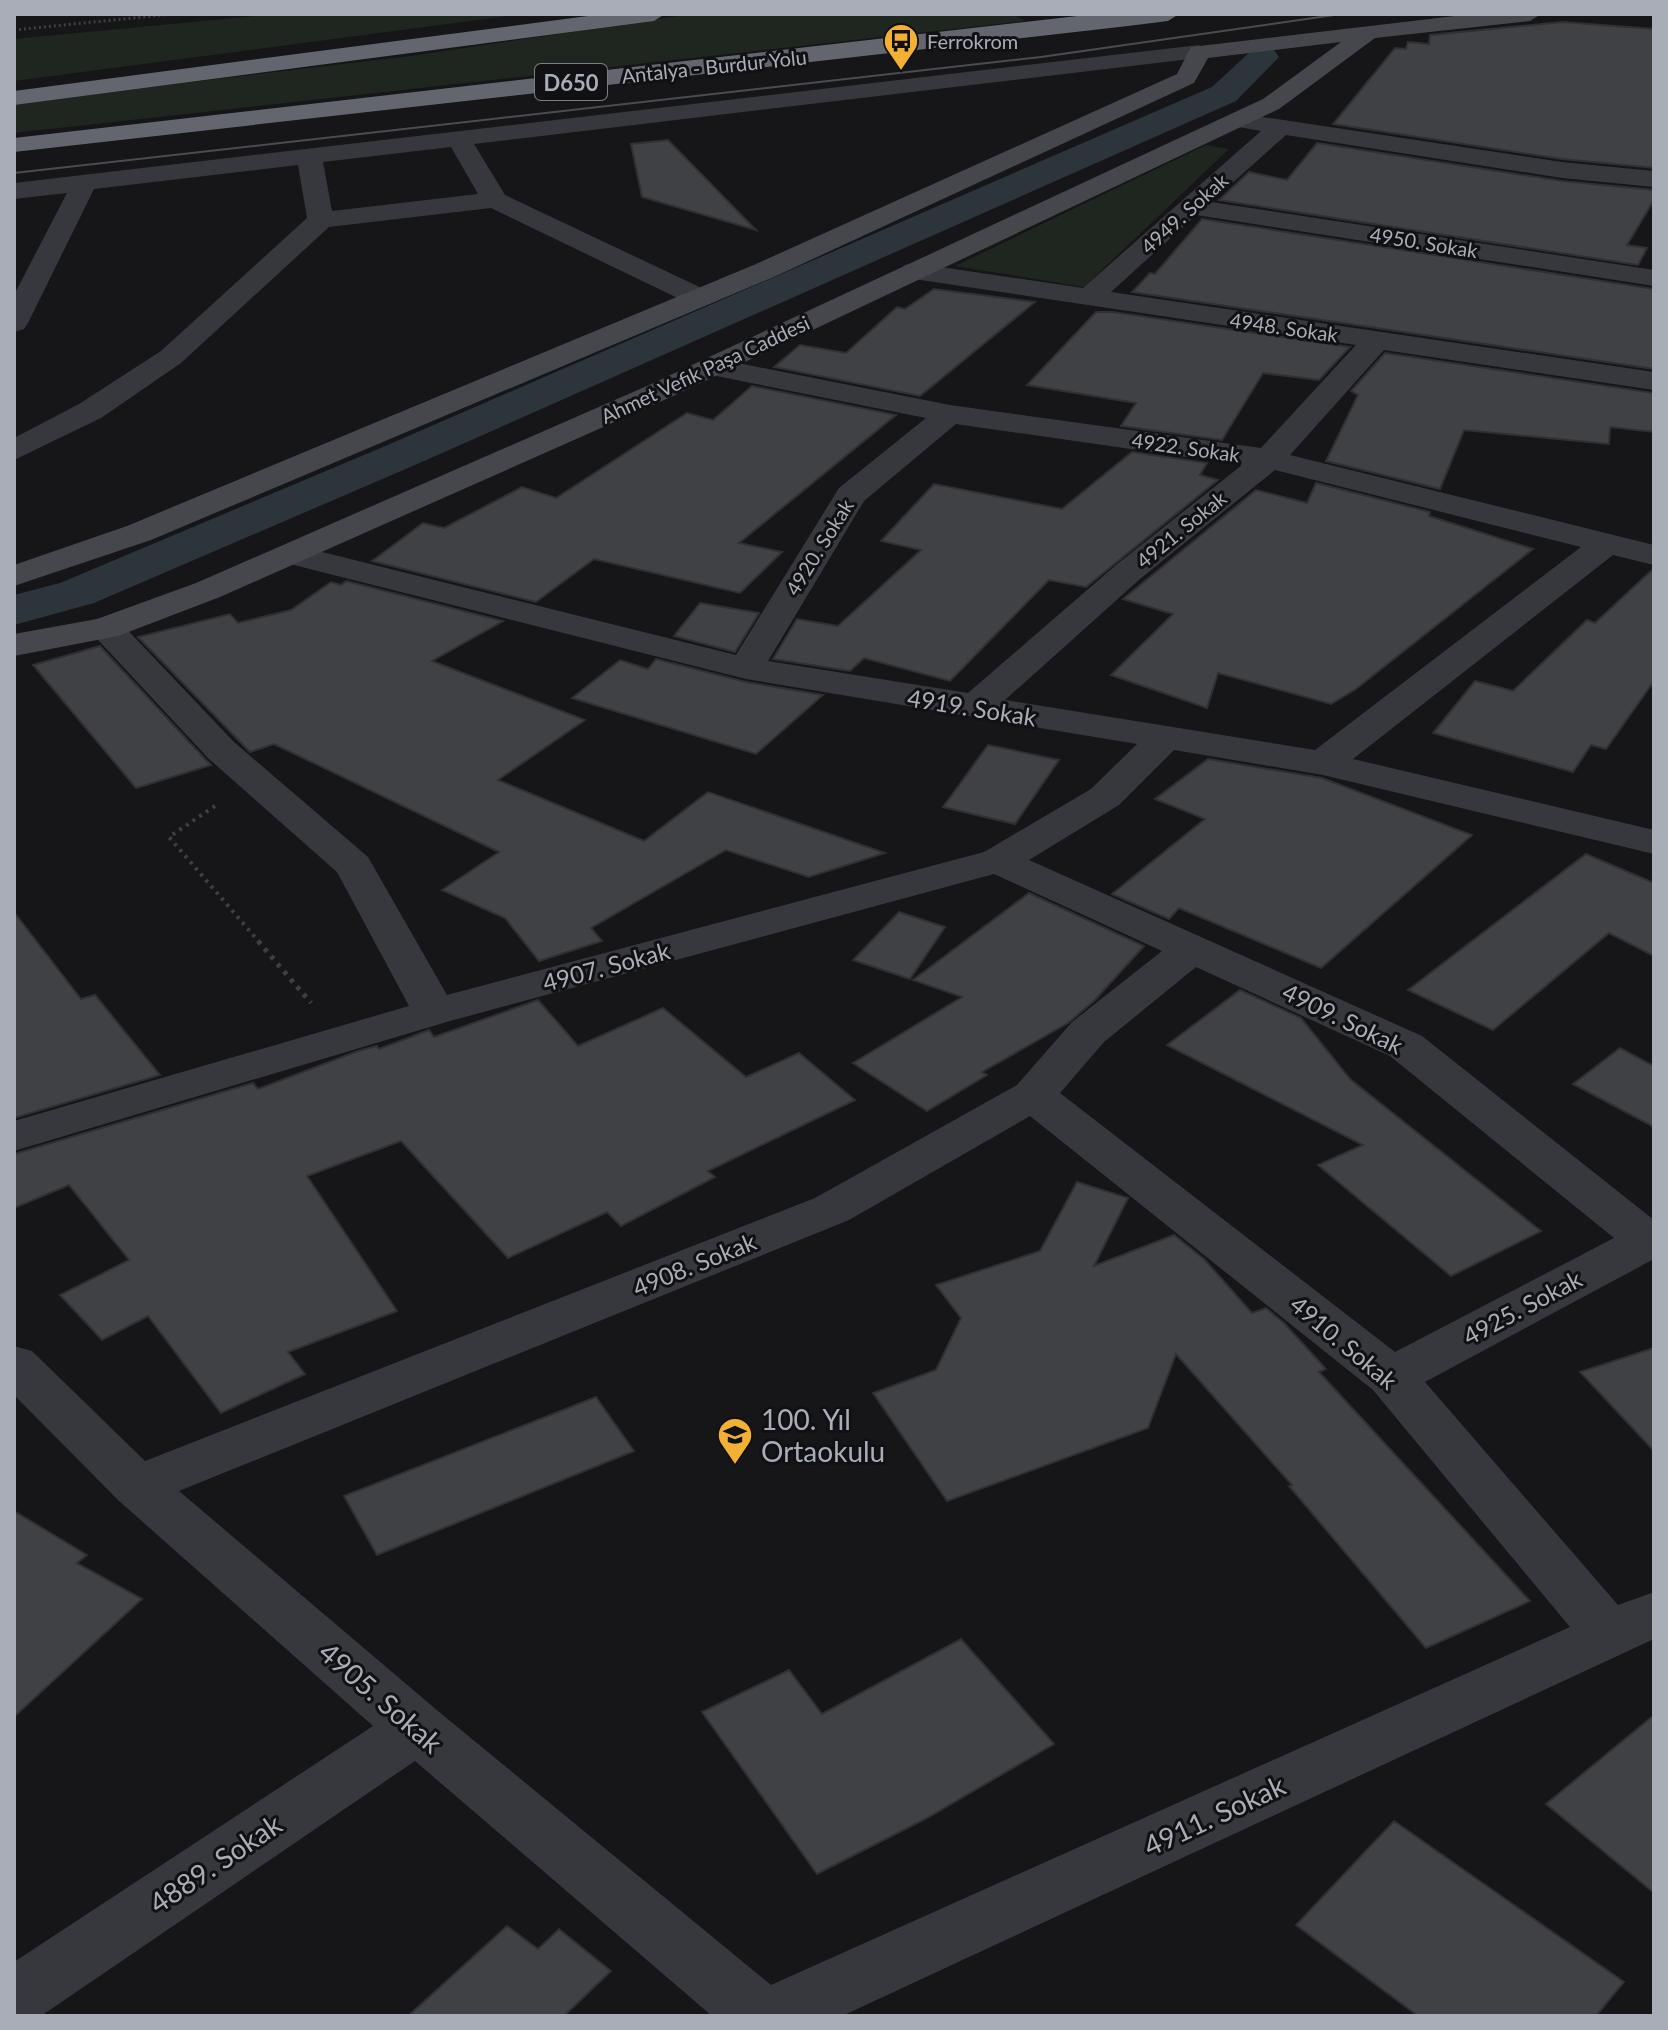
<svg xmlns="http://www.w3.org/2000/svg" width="1668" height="2030" font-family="Lato,sans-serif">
<rect width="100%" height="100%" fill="#161618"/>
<!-- green -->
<path fill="#1e261f" d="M 276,14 L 523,14 L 14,81 L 14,39 Z
M 691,14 L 1013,14 L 1025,21 L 14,133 L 14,103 L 411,56 Z
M 1206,145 L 1229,149 L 1084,287 L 955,266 Z"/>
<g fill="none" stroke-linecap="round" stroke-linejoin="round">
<!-- canal -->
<path fill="#2c353c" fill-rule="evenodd" d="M 1263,47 L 1274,50 L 1279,57 L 1236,101 L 415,465 L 94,603 L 14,625 L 14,595 L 60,583 L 383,447 L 1212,87 L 1252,50 Z"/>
</g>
<!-- building -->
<path fill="#404145" stroke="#303034" stroke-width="2" d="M 1563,22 L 1654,29 L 1654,168 L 1562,159 L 1333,124 L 1395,48 L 1406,49 L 1408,42 L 1429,44 L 1430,35 Z
M 668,140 L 756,230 L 642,197 L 631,144 Z
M 1317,143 L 1562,181 L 1654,190 L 1654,200 L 1627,245 L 1647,248 L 1638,265 L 1219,200 L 1249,172 L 1287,180 Z
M 1202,219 L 1654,289 L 1654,369 L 1132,292 L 1150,273 L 1155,274 Z
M 934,289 L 1035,302 L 920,396 L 774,367 L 800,345 L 846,353 L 897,307 L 905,309 Z
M 1096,312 L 1113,312 L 1350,347 L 1319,380 L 1263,373 L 1222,440 L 1121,426 L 1136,403 L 1027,385 Z
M 1385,353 L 1654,393 L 1654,432 L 1610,427 L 1609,444 L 1464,430 L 1440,489 L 1326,461 L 1358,395 L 1351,391 Z
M 752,386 L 896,415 L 739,543 L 782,552 L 740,593 L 594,559 L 536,602 L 372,561 L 423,523 L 444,528 L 522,487 L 556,498 L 687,413 L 713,420 Z
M 1132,452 L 1207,463 L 1200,475 L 1218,480 L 1086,587 L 1049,580 L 950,681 L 864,658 L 850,671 L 773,659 L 797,619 L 838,626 L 921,550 L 881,541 L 934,484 L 1062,509 Z
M 1316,483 L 1430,512 L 1429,516 L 1533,549 L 1356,689 L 1331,704 L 1218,673 L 1207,708 L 1111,675 L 1173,614 L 1123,599 L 1256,490 L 1307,503 Z
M 1654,568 L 1654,681 L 1606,749 L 1591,745 L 1573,772 L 1433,733 L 1475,681 L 1513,691 L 1587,620 L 1595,623 Z
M 346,581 L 503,621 L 432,661 L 585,720 L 498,780 L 644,841 L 708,792 L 885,853 L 809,877 L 726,850 L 591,928 L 602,941 L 539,961 L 505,918 L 442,890 L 499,852 L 274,744 L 250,752 L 138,637 L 230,614 L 238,623 L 291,610 L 331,582 L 341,585 Z
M 700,603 L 759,613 L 735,652 L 674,636 Z
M 100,646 L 206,760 L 211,765 L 136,788 L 33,665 Z
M 656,659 L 746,682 L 823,695 L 756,754 L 572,698 L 620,660 L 648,669 Z
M 988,745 L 1059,760 L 1015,824 L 943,807 Z
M 1208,759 L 1322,778 L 1472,835 L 1321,968 L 1179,908 L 1169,919 L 1112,894 L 1205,819 L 1155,799 Z
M 1586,854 L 1654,883 L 1654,956 L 1609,933 L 1493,1030 L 1408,990 Z
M 1029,893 L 1144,946 L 1094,1001 L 1068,1023 L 982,1072 L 987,1075 L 927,1111 L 853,1063 L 962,997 L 913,980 Z
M 14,912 L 81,999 L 95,995 L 160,1075 L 14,1118 Z
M 899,912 L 945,927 L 910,979 L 853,960 Z
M 1240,990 L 1301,1018 L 1350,1079 L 1541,1231 L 1451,1276 L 1318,1165 L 1363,1145 L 1167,1045 Z
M 538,1000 L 578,1046 L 663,1008 L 746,1077 L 799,1053 L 855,1100 L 708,1171 L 715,1177 L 621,1226 L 607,1212 L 508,1258 L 401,1141 L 307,1176 L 397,1311 L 288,1352 L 305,1374 L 221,1413 L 148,1316 L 102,1340 L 60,1295 L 129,1260 L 69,1185 L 14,1208 L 14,1154 L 253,1083 L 258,1089 L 358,1051 L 377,1046 L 379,1049 L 429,1030 L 434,1037 Z
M 1620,1048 L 1654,1066 L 1654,1127 L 1573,1084 Z
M 1077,1182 L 1128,1198 L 1094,1266 L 1174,1235 L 1204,1259 L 1252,1313 L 1266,1308 L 1284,1323 L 1326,1369 L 1319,1372 L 1530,1601 L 1426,1648 L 1289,1486 L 1292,1485 L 1176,1354 L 1148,1428 L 947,1501 L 873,1393 L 936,1370 L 961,1318 L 936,1285 L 1040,1251 Z
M 1654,1348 L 1654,1451 L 1580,1372 Z
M 596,1397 L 634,1451 L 377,1555 L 344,1496 Z
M 14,1511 L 87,1555 L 77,1563 L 142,1599 L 14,1717 Z
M 961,1639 L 1054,1744 L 927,1818 L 817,1874 L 702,1712 L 789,1670 L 822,1714 Z
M 1654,1715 L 1654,1893 L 1546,1804 Z
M 1394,1821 L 1624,1982 L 1596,2016 L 1418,2016 L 1296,1925 Z
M 507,1926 L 538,1949 L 559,1929 L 611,1971 L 564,2016 L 408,2016 Z"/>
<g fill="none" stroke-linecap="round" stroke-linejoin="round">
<!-- path-far2 -->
<path stroke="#3d3f44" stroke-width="3" stroke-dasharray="2 3" stroke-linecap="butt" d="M 14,30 L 174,14"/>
<!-- path-far1 -->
<path stroke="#3d3f44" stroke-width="4" stroke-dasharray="3 5" stroke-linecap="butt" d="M 215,806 L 169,837 L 260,943"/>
<!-- path -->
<path stroke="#3d3f44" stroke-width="5" stroke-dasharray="4 6" stroke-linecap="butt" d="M 258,941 L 311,1003"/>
<!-- street -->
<path fill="#37383d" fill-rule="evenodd" d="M 1199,45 L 1210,52 L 1207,57 L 474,144 L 505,195 L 710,292 L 714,298 L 710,304 L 690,304 L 491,208 L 329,227 L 181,363 L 101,418 L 14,460 L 14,438 L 79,404 L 161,351 L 307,218 L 298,165 L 94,189 L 28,323 L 24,329 L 14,332 L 14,295 L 67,193 L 14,199 L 14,183 ZM 451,147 L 478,194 L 332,211 L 323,162 Z
M 1236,113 L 1562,162 L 1654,171 L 1654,187 L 1562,178 L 1286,135 L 1211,202 L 1654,270 L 1654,286 L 1196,215 L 1111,292 L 1654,372 L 1654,390 L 1384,350 L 1290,455 L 1654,545 L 1654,565 L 1613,555 L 1353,759 L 1654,830 L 1654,854 L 1323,775 L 1174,750 L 1119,805 L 1029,860 L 1422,1036 L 1654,1220 L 1654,1259 L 1425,1382 L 1618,1605 L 1654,1592 L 1654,1639 L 842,2016 L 712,2016 L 415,1761 L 41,2016 L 14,2016 L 14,1962 L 373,1726 L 118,1500 L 14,1395 L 14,1346 L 32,1351 L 145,1461 L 815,1198 L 1017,1085 L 1072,1022 L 1162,951 L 994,874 L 450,1021 L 14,1151 L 14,1121 L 409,1006 L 337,872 L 208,758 L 87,628 L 92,620 L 105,617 L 118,620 L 234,742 L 368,857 L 447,995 L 984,852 L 1091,789 L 1137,744 L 746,679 L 282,562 L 277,555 L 282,548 L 294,545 L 736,655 L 839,488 L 926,418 L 701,373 L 697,367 L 701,361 L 712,358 L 950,405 L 1261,448 L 1356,345 L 914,279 L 904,277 L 900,271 L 904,265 L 914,263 L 1083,288 L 1261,131 L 1227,125 L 1224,120 ZM 956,424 L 1242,465 L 1116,565 L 968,693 L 768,661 L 864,501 ZM 1275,470 L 1581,547 L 1315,750 L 1005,700 L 1140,579 ZM 1196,967 L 1390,1056 L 1614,1238 L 1395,1352 L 1060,1093 L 1104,1042 ZM 1030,1116 L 1373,1390 L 1570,1627 L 771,1985 L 438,1711 L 179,1491 L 849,1220 Z"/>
<!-- secondary -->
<path fill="#45474d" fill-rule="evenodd" d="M 1472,14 L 1541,14 L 1530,21 L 1375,38 L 1279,109 L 671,397 L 220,597 L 118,636 L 14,656 L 14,634 L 97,619 L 196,583 L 649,385 L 1263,99 L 1341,42 L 1208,58 L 1194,83 L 776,276 L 151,540 L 14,586 L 14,565 L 127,526 L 756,264 L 1177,74 L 1191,47 Z"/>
<!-- highway -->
<path fill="#63666e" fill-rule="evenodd" d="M 603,14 L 665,14 L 654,21 L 14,105 L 14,91 Z
M 1095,14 L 1179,14 L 1168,21 L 1128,26 L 14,152 L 14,138 Z"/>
<!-- tram -->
<path stroke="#4a4c52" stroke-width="2" d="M 14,173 L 1041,57 L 1341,14"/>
</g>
<!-- icons -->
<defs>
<symbol id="bus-pin" viewBox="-11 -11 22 30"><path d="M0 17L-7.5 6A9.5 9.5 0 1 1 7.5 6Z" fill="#f2b134" stroke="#111113"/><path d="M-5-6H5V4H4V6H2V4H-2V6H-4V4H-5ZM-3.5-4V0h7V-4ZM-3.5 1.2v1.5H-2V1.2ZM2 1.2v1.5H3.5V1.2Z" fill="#111"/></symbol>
<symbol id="school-pin" viewBox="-11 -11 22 30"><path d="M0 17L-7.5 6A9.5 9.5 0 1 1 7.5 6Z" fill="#f2b134" stroke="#111113"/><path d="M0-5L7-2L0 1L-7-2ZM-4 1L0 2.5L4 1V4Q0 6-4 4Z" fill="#111"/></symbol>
</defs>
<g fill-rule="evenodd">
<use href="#bus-pin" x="881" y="21" width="40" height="54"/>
<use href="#school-pin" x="715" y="1415" width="40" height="54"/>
</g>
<g text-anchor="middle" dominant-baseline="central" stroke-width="6" stroke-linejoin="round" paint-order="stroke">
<!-- far-poi labels -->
<g font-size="20" fill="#a8adb8" stroke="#111113" text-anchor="start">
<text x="927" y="41">Ferrokrom</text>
</g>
<!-- far-street labels -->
<g font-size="20" fill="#a8adb8" stroke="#111113">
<text transform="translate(714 66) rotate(-6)">Antalya - Burdur Yolu</text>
<text transform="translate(1184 213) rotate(-42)">4949. Sokak</text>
<text transform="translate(1424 242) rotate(9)">4950. Sokak</text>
<text transform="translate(1284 327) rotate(8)">4948. Sokak</text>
<text transform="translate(705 369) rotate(-25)">Ahmet Vefik Paşa Caddesi</text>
<text transform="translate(1186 447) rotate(8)">4922. Sokak</text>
<text transform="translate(1181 529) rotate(-39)">4921. Sokak</text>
<text transform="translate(819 547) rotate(-58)">4920. Sokak</text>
</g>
<!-- shield labels -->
<rect fill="#111113" stroke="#7b7e86" stroke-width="2" x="535" y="64" width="72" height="36" rx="6"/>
<g font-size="22" font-weight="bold" fill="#a8adb8">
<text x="571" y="82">D650</text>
</g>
<!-- street labels -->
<g font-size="24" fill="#a8adb8" stroke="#111113">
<text transform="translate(972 707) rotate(9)">4919. Sokak</text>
<text transform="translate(606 966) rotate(-15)">4907. Sokak</text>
<text transform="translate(1343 1018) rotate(26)">4909. Sokak</text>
<text transform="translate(694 1264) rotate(-22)">4908. Sokak</text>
<text transform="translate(1522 1307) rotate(-28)">4925. Sokak</text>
<text transform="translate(1344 1342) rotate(40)">4910. Sokak</text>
</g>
<!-- near-poi labels -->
<g font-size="28" fill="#a8adb8" stroke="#111113" text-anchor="start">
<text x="761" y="1419">100. Yıl<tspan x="761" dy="32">Ortaokulu</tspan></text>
</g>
<!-- near-street labels -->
<g font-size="28" fill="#a8adb8" stroke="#111113">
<text transform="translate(381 1697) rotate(41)">4905. Sokak</text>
<text transform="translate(1214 1815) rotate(-25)">4911. Sokak</text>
<text transform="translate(215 1863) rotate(-34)">4889. Sokak</text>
</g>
</g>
<!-- border -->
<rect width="1668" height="2030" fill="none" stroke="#a8adb8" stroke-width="32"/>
</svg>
